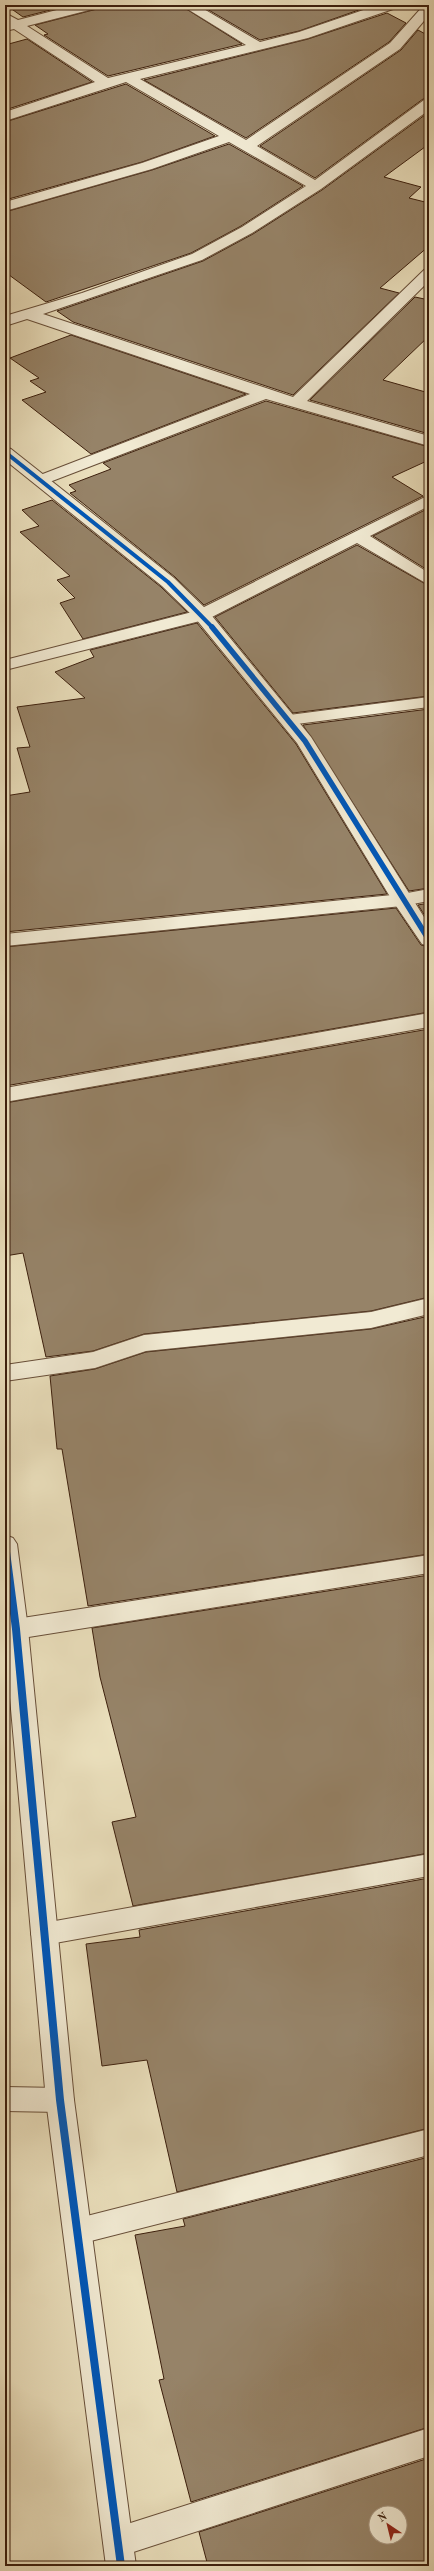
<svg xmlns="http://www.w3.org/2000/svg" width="434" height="2571" font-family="'Old Standard TT',serif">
<rect width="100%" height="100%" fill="#eadfbc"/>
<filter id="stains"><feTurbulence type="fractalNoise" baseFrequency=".005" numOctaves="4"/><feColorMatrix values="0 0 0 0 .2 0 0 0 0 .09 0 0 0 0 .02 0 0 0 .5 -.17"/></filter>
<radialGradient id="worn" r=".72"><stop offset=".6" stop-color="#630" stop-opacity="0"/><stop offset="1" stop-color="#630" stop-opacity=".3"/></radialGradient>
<!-- building -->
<path fill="#968368" stroke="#3c1f0d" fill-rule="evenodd" d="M 6,5 L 70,5 L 23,17 Z
M 100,5 L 180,5 L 242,44 L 108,76 L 44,35 L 48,34 L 35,25 L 97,9 Z
M 200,5 L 373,5 L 299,31 L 260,40 Z
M 387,13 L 406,23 L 389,42 L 246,138 L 144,80 L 308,39 Z
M 418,30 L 429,36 L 429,98 L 423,99 L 315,178 L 260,146 L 401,50 Z
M 27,39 L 92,82 L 5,110 L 5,45 Z
M 126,84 L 215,136 L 142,162 L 5,200 L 5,122 Z
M 429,112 L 429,144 L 384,177 L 421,187 L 409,198 L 429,203 L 429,246 L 380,288 L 399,293 L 293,395 L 73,322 L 57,311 L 203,261 L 253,234 L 322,190 Z
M 229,144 L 303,186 L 241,226 L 191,253 L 46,302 L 5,272 L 5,212 L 152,170 Z
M 415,297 L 429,300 L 429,336 L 383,380 L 429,393 L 429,434 L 310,400 Z
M 71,335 L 246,394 L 91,454 L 22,400 L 46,392 L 30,381 L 39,378 L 10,358 Z
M 266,401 L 429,447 L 429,460 L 392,477 L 423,496 L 204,605 L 175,577 L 70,493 L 76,491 L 69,485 L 111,469 L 103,463 Z
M 52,500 L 161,587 L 187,612 L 83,639 L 60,603 L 75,598 L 57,580 L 70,576 L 20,532 L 39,526 L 22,510 Z
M 429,508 L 429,571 L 373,536 Z
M 357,545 L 429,586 L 429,696 L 293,713 L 215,617 Z
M 197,623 L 296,744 L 387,894 L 5,932 L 5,796 L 30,792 L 17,748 L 30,747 L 17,707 L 85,698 L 55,672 L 94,657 L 90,650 Z
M 429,709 L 429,888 L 409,891 L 303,725 Z
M 429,903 L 429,922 L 418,905 Z
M 396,908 L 421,945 L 429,947 L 429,1012 L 5,1086 L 5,947 Z
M 429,1029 L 429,1297 L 371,1311 L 144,1334 L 93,1351 L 46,1357 L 23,1253 L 5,1256 L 5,1103 Z
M 429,1316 L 429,1554 L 88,1606 L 62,1449 L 57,1449 L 50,1376 L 95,1369 L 146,1352 L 371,1329 Z
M 429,1575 L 429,1853 L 133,1906 L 112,1822 L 136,1817 L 100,1677 L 92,1628 Z
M 429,1878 L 429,2128 L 177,2192 L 147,2060 L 102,2066 L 86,1944 L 140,1937 L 139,1930 Z
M 429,2157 L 429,2427 L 191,2502 L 159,2380 L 164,2379 L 135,2235 L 185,2226 L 183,2219 Z
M 429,2458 L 429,2566 L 208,2566 L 199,2532 ZM 376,2513 L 400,2513 L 400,2537 L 376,2537 Z"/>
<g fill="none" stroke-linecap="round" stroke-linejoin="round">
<defs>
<path id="minor" d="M 76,5 L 99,5 L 97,8 L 27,26 L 108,78 L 246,45 L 181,5 L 197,5 L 260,42 L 299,32 L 378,5 L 398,5 L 396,8 L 308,38 L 140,79 L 246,140 L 390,43 L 424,5 L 429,5 L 429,15 L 400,49 L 257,146 L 315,180 L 424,100 L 429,99 L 429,110 L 321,189 L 252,233 L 202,260 L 43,314 L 293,397 L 424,270 L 429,268 L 429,281 L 307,401 L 429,436 L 429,446 L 266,399 L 47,483 L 35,483 L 33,480 L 35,477 L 250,394 L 27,319 L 5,326 L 5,316 L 82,293 L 192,254 L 242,227 L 306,186 L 229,142 L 152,169 L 5,211 L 5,202 L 142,163 L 219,136 L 126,82 L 5,121 L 5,112 L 95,82 L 14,29 L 5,31 L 5,13 L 18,20 Z
M 429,495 L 429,506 L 370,536 L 429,573 L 429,585 L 357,543 L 208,619 L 5,670 L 5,660 L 196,611 Z
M 429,697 L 429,707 L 289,725 L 283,724 L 280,720 L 283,716 L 289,715 Z
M 429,889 L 429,901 L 402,906 L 5,946 L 5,934 L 402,894 Z
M 429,1013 L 429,1027 L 5,1102 L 5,1088 Z
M 429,1298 L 429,1314 L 371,1328 L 146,1351 L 95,1368 L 5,1381 L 5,1365 L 93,1352 L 144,1335 L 371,1312 Z
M 429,1555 L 429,1573 L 16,1639 L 7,1636 L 5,1631 L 7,1622 L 16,1619 Z
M 429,1854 L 429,1876 L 44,1945 L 35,1942 L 31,1934 L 35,1926 L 44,1923 Z
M 5,2087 L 60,2088 L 70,2091 L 74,2100 L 70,2109 L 60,2112 L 5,2111 Z
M 429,2129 L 429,2155 L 79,2244 L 69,2240 L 65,2231 L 69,2222 L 79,2218 Z
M 429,2428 L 429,2456 L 118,2557 L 107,2553 L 103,2542 L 107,2531 L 118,2527 Z"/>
<path id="tertiary" d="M 5,447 L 11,449 L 174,578 L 208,611 L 311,737 L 429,925 L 429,946 L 422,944 L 392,900 L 297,743 L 196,619 L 162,586 L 5,460 Z
M 5,1535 L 13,1538 L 17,1544 L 28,1629 L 74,2100 L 136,2566 L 106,2566 L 46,2100 L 5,1642 Z"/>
</defs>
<!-- minor casing -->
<use href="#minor" stroke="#684f39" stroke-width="2"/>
<!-- tertiary casing -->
<use href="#tertiary" stroke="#684f39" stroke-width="2"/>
<!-- minor -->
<use href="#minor" fill="#f1ead3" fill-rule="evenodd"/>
<!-- tertiary -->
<use href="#tertiary" fill="#f1ead3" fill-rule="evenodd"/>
<defs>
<path id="cycleway-far2" d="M 5,452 L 168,582 L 213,628"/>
<path id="cycleway-far1" d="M 212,627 L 305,741 L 429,940"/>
<path id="cycleway" d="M 5,1544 L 16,1629 L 60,2100 L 121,2566"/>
</defs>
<!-- cycleway-far2 casing -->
<use href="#cycleway-far2" stroke="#f1ead3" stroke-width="5.5"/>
<!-- cycleway-far1 casing -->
<use href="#cycleway-far1" stroke="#f1ead3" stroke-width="8"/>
<!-- cycleway casing -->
<use href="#cycleway" stroke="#f1ead3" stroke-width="10"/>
<!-- cycleway-far2 -->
<use href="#cycleway-far2" stroke="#0057b8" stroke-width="4"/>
<!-- cycleway-far1 -->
<use href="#cycleway-far1" stroke="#0057b8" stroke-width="5.5"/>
<!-- cycleway -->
<use href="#cycleway" stroke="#0057b8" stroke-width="8"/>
</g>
<!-- margin -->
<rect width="434" height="2571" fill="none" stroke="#eadfbc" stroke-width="20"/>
<rect x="6" y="6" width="422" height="2559" fill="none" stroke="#3c1f0d" stroke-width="2"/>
<rect x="10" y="10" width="414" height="2551" fill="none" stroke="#3c1f0d"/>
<!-- north arrow -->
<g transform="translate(388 2525) rotate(325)"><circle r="19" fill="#f1ead3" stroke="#a99984"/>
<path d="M0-3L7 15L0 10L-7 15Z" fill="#8f2418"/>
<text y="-6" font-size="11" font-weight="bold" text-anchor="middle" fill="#3c1f0d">N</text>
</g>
<rect width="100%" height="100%" filter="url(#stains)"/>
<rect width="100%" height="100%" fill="url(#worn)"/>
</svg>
